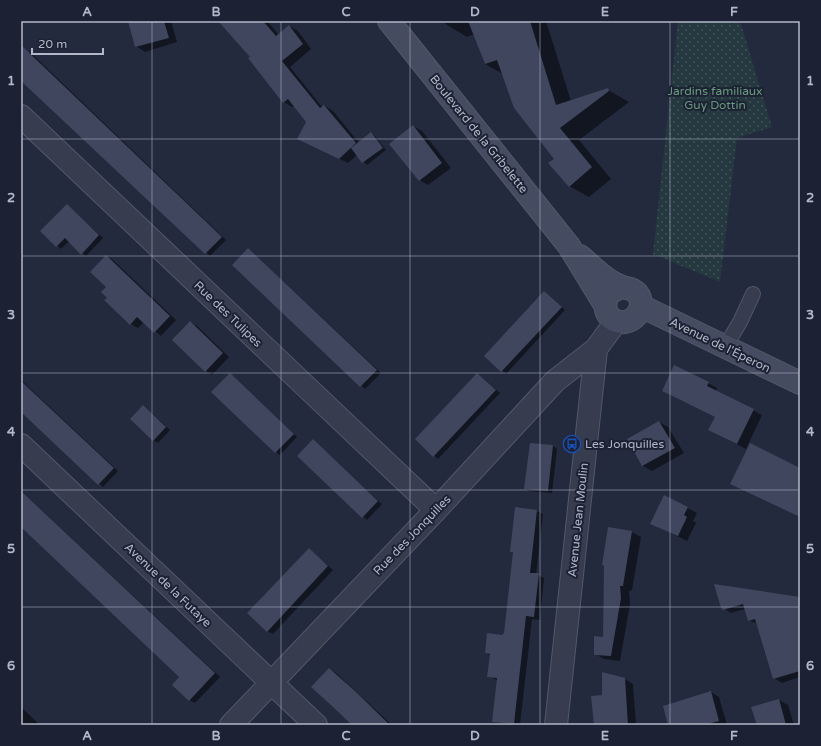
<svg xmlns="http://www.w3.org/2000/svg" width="821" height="746" font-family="'Varela Round',sans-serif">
<defs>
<pattern id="park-dots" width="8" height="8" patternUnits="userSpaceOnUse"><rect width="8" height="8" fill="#25373f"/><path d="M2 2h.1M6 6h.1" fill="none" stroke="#425259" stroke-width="1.8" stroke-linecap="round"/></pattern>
</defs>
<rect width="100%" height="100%" fill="#232a3e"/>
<!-- park -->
<path fill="url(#park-dots)" d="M 678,21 L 740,21 L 772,127 L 737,138 L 720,282 L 653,254 Z"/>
<!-- shadow -->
<path fill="#0007" d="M 129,21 L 171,21 L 177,42 L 145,52 L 136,46 Z
M 220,21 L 267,21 L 279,35 L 289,26 L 298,31 L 311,49 L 290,67 L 322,107 L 325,106 L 333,111 L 359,143 L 371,133 L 375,136 L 386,150 L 367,165 L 357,155 L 348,163 L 298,139 L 307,122 L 294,106 L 292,107 L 284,102 L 251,57 Z
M 443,21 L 546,21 L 571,101 L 608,90 L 629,102 L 579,140 L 611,179 L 589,197 L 569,186 L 556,159 L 503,74 L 485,64 L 474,34 L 467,37 L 447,25 Z
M 21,51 L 26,51 L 32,54 L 226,240 L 210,256 L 21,79 Z
M 413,126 L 422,131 L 451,168 L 428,185 L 419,180 Z
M 67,205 L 103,238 L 86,256 L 69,241 L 61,249 L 41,231 Z
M 252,252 L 381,373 L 365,389 L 233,265 Z
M 106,256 L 113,260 L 176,320 L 161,336 L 144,322 L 138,328 L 131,324 L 108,297 Z
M 545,293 L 565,310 L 506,374 L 486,356 Z
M 190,322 L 197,326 L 229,357 L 212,375 L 206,371 Z
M 230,374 L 297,437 L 280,455 L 276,452 Z
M 478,374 L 500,393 L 438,459 L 416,439 Z
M 21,380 L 118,471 L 103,487 L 21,411 Z
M 708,383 L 717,388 L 716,391 L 762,415 L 746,449 L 719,435 L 716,417 L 672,396 Z
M 147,409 L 170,430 L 158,443 L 153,440 Z
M 659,422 L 668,427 L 684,453 L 652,471 L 643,466 Z
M 313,441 L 382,504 L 367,520 L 298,456 Z
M 531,444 L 553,446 L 557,449 L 552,493 L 529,491 L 525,489 Z
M 21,491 L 220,677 L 195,703 L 189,700 L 180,677 L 21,526 Z
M 665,496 L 697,513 L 693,521 L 696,523 L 687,541 L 661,528 Z
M 516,508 L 537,511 L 543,514 L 536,574 L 544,578 L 540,620 L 532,619 L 520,725 L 504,725 L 493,721 L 497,680 L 488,676 L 491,656 L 486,653 L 505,634 L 514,553 L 511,551 Z
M 609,528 L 632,532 L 641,537 L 632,590 L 629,591 L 630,604 L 620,661 L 604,659 L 595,654 L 604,638 Z
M 309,549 L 333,570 L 273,634 L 267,631 Z
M 715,585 L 800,598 L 800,677 L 782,683 L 774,678 L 758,624 L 749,620 L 745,609 L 731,613 L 722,607 Z
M 330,669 L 336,673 L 392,725 L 353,725 Z
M 625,679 L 633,684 L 636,725 L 595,725 L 603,696 Z
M 711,692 L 719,697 L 727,725 L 670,725 Z
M 779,700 L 788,705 L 794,725 L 758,725 Z
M 21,707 L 40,725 L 21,725 Z"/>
<!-- building -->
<path fill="#3f465e" d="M 128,21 L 164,21 L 169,38 L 135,47 Z
M 218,21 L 263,21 L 276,36 L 289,25 L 303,44 L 282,61 L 320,108 L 324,105 L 356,143 L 339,159 L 297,139 L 306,122 L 288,99 L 283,103 L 248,58 L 250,57 Z
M 468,21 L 530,21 L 556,105 L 608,88 L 609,91 L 560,128 L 592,167 L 569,187 L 548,163 L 554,159 L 514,108 L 497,60 L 485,64 Z
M 21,45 L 222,237 L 205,254 L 21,81 Z
M 413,125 L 442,163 L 419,181 L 389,144 Z
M 371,132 L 383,148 L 362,163 L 351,148 Z
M 67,204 L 99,235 L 81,255 L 65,238 L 56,247 L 40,231 Z
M 248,248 L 377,370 L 360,387 L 232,265 Z
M 106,255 L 170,316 L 154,333 L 137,317 L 130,325 L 104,300 L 107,298 L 101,292 L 106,287 L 90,272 Z
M 544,291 L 562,307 L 501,372 L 484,356 Z
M 190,321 L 223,353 L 205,372 L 172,340 Z
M 674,365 L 709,382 L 707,386 L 754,409 L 737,444 L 708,430 L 715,417 L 662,391 Z
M 230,373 L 294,434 L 275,453 L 211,392 Z
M 477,373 L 496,390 L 433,457 L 415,439 Z
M 21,381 L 114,468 L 98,485 L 21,412 Z
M 143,405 L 166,427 L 153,441 L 130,419 Z
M 659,421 L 675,448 L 642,466 L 627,439 Z
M 313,439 L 378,501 L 362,518 L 297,456 Z
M 530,443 L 553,445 L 548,491 L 524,489 Z
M 750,443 L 800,468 L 800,517 L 730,484 Z
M 21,491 L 215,673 L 189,701 L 172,685 L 179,677 L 21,527 Z
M 664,495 L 688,507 L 684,515 L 687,517 L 678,536 L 650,524 Z
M 515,507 L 537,510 L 530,573 L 539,573 L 534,617 L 526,616 L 514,724 L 492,722 L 497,678 L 487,677 L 490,654 L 485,653 L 487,633 L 502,635 L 504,633 L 513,552 L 510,552 Z
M 608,527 L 632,531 L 623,586 L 620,586 L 621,598 L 611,656 L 594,655 L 594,636 L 603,637 L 604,566 L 602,565 Z
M 309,548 L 328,566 L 267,632 L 247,613 Z
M 714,584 L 800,597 L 800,671 L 773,679 L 755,619 L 748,621 L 743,604 L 723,610 L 721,608 Z
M 329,668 L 355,691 L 390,725 L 352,725 L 332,706 L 311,687 Z
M 602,672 L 625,678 L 628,725 L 594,725 L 591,696 L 602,695 Z
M 711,691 L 719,721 L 704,725 L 668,725 L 663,706 Z
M 779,699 L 786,725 L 757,725 L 751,707 Z"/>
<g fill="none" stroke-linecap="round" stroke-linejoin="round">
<defs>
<path id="lane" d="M 725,347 L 740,322 L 753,294"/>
<path id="street" d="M 21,116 L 436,510
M 21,445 L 316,725
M 231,725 L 436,510 L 555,381 L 596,349
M 556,725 L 596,349 L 612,327 L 613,320"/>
<path id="secondary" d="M 389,21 L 569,246 L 605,305
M 580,256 C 592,266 605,281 620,286 C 626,289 631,287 637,293 C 649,308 631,329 614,320 C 603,314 604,302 609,293 L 621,287
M 641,306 L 800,383"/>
</defs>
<!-- lane casing -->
<use href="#lane" stroke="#525869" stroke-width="16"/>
<!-- street casing -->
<use href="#street" stroke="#525869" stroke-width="24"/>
<!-- secondary casing -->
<use href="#secondary" stroke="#525869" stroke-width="24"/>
<!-- lane -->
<use href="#lane" stroke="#373d4e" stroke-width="14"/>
<!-- street -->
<use href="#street" stroke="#373d4e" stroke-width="22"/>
<!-- secondary -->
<use href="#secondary" stroke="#454b61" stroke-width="22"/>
</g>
<!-- grid -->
<path fill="none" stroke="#b3b8c9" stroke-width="1" stroke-opacity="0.55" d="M 152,21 L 152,725M 281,21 L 281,725M 410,21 L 410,725M 540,21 L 540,725M 670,21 L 670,725M 21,139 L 800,139M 21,256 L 800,256M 21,373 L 800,373M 21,490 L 800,490M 21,607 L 800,607"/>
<!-- icons -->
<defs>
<symbol id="bus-ring" viewBox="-11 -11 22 22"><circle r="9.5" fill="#1c2233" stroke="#1a4fb4" stroke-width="1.5"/><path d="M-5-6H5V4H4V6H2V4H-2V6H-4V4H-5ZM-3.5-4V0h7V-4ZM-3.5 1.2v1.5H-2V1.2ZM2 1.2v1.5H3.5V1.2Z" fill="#1a4fb4"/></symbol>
</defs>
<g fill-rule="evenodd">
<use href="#bus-ring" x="562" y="434" width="20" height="20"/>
</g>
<g text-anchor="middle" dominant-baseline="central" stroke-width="4" stroke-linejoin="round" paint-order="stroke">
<!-- park labels -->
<g font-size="12" fill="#699a7d" stroke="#1c2233">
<text x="715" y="91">Jardins familiaux<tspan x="715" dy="14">Guy Dottin</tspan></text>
</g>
<!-- street labels -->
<g font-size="12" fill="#b3b8c9" stroke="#1c2233">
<text transform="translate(479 134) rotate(51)">Boulevard de la Gribelette</text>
<text transform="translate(228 314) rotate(44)">Rue des Tulipes</text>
<text transform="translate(720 345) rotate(26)">Avenue de l'Éperon</text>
<text transform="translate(578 520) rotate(-84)">Avenue Jean Moulin</text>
<text transform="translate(412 535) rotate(-46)">Rue des Jonquilles</text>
<text transform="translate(168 585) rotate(44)">Avenue de la Futaye</text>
</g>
<!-- poi labels -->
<g font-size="12" fill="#b3b8c9" stroke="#1c2233" text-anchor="start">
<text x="585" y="444">Les Jonquilles</text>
</g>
</g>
<!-- border -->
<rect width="821" height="746" fill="none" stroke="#1c2233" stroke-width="44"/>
<!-- scale -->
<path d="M32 48v6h71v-6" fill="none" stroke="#b3b8c9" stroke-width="2"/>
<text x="38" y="48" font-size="12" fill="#b3b8c9" stroke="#1c2233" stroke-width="3" paint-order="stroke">20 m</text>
<rect x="22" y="22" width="777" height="702" fill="none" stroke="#b3b8c9" stroke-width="1.5"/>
<g font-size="13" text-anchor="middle" font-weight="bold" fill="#b3b8c9">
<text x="87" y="16">A</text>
<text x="216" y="16">B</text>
<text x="346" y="16">C</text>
<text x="475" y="16">D</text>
<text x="605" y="16">E</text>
<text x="734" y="16">F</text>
<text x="11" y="85">1</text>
<text x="810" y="85">1</text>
<text x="11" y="202">2</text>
<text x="810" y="202">2</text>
<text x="11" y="319">3</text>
<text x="810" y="319">3</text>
<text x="11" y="436">4</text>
<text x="810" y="436">4</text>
<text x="11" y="553">5</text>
<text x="810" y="553">5</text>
<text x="11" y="670">6</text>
<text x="810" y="670">6</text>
<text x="87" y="740">A</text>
<text x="216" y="740">B</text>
<text x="346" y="740">C</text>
<text x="475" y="740">D</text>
<text x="605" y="740">E</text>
<text x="734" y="740">F</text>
</g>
</svg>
